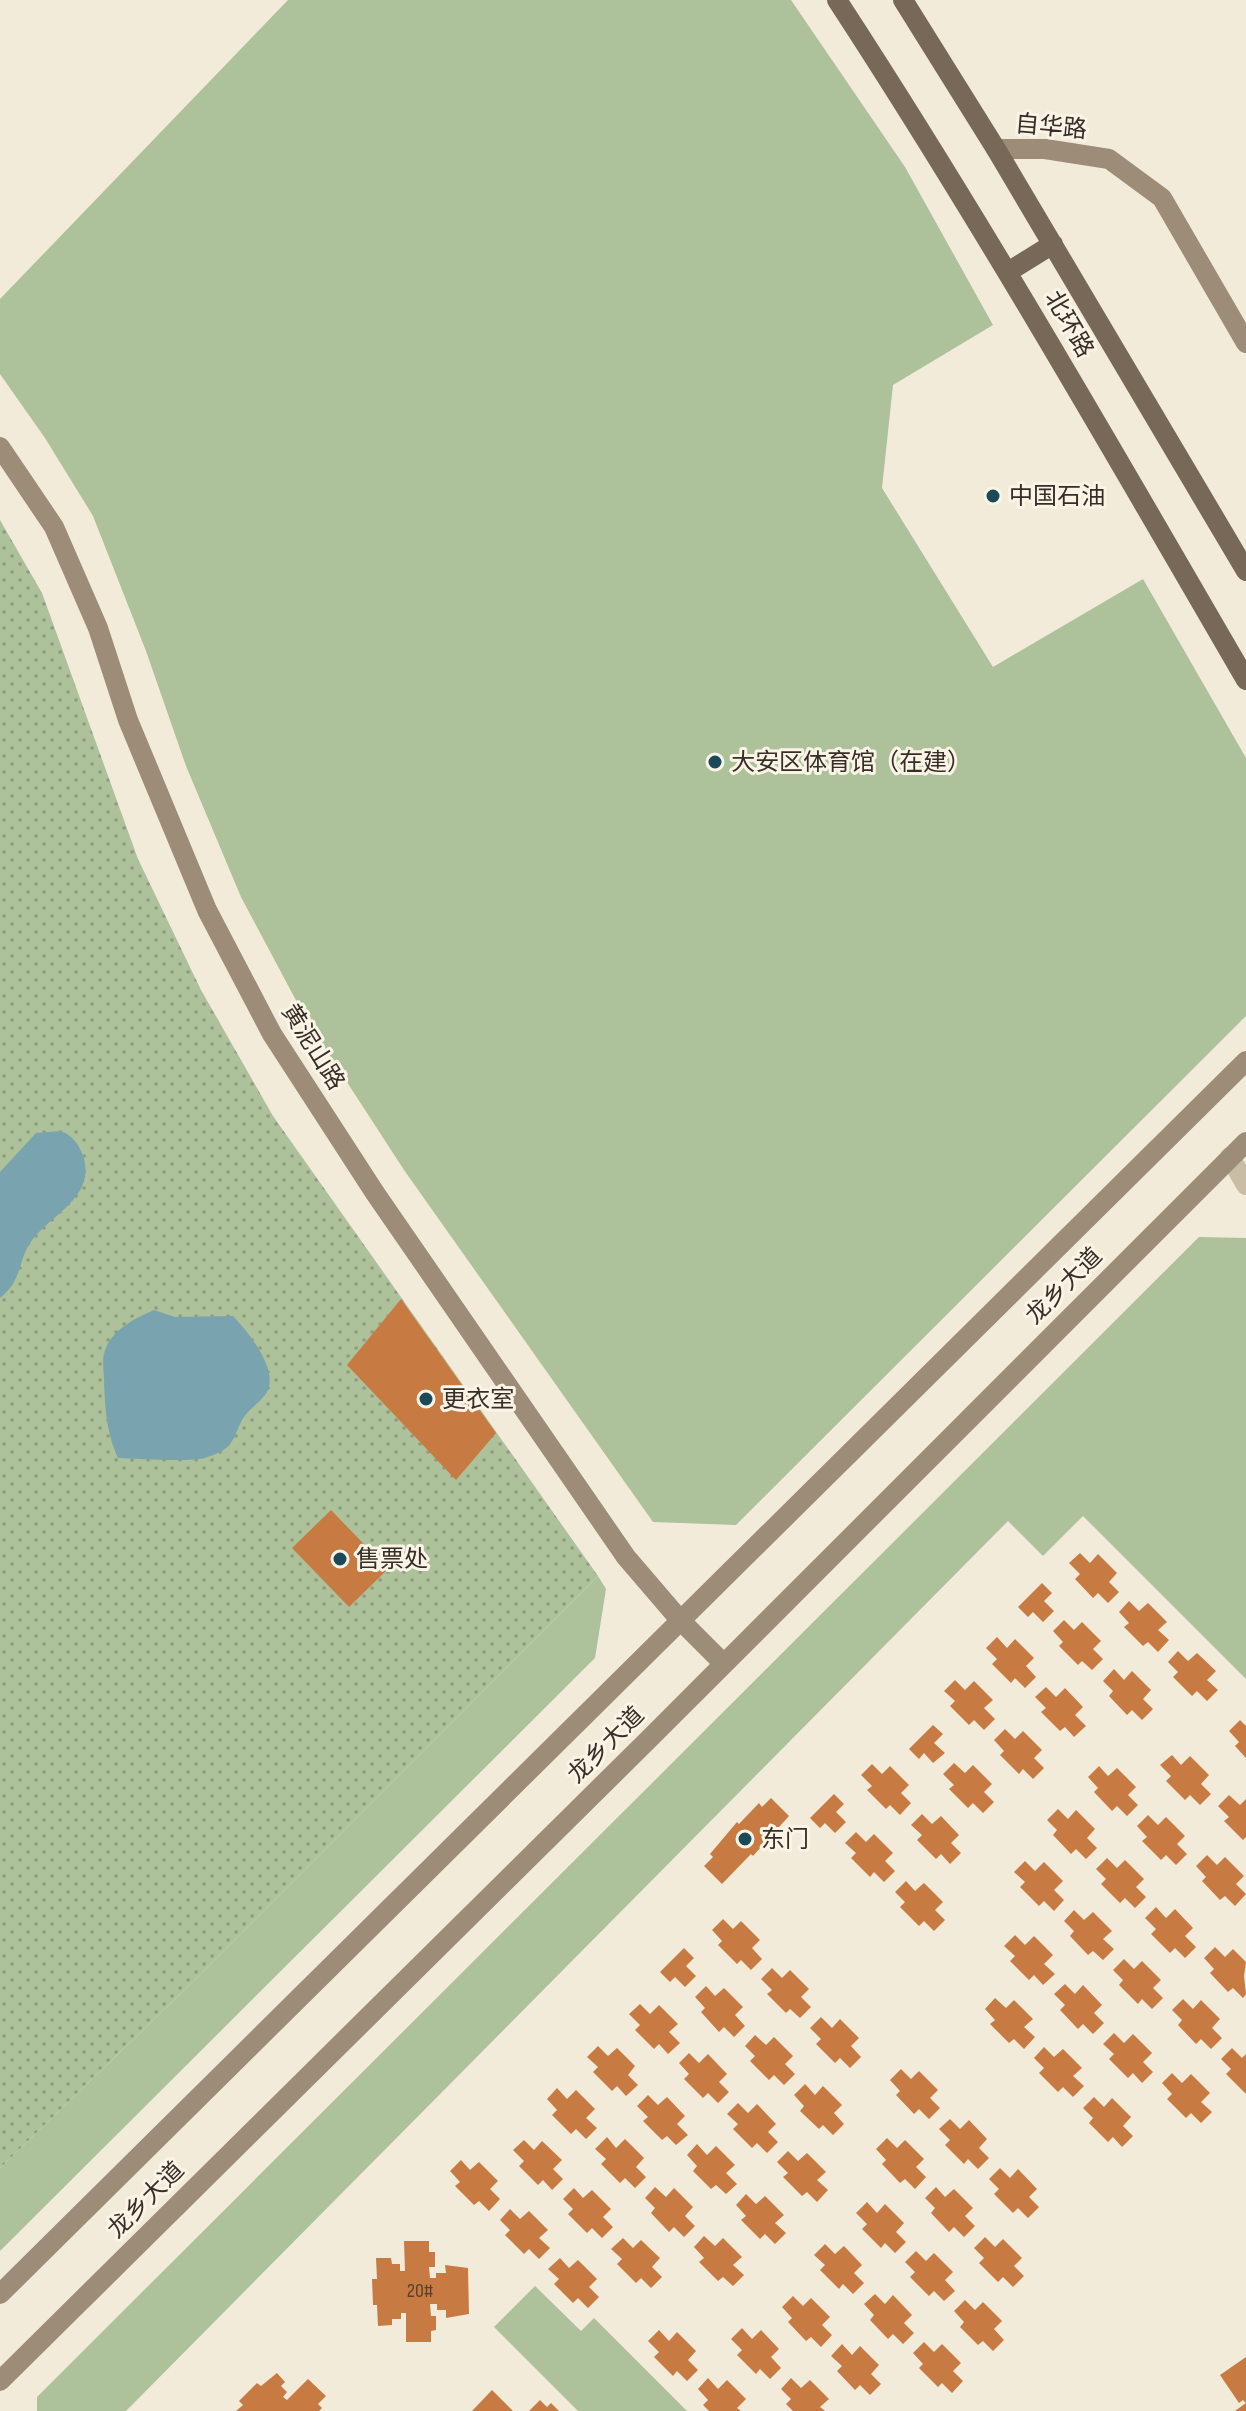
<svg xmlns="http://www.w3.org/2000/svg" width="1246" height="2411" font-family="'Sofia Sans Condensed','Noto Sans SC',sans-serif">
<defs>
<pattern id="park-dots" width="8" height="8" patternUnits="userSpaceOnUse" patternTransform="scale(2)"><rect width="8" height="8" fill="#adc19a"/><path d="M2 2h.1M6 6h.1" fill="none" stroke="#8e9d7e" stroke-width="1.8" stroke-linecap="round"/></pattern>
</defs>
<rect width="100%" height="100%" fill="#f2ebda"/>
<!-- green -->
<path fill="#adc19a" d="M 288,0 L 791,0 L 905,167 L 993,325 L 893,385 L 882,488 L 993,667 L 1143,579 L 1246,758 L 1246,1016 L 736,1525 L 653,1522 L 404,1170 L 306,1019 L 241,897 L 186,766 L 146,651 L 93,516 L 45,438 L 0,374 L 0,299 Z
M 1199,1237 L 1246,1238 L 1246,1679 L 1083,1516 L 1043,1556 L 1008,1521 L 126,2411 L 37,2411 L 37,2397 Z
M 598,1576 L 606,1589 L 595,1658 L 0,2251 L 0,2168 L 204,1971 Z
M 535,2286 L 581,2331 L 594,2318 L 687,2411 L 578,2411 L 494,2327 Z"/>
<!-- park -->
<path fill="url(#park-dots)" d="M 0,520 L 42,593 L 138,859 L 201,990 L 273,1116 L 598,1576 L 204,1971 L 0,2168 Z"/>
<!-- water -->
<path fill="#79a3af" d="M 61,1131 C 73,1136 80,1145 84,1159 C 94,1197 53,1213 33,1239 C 17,1259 24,1279 0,1298 L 0,1172 L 36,1133 Z
M 154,1310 L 175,1317 L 233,1316 C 248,1332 279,1369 267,1392 C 261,1402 248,1409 242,1420 C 231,1443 233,1449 205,1458 C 192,1462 135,1459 118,1458 C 106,1431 105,1408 104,1379 C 104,1372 102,1361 104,1354 C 110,1330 134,1319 154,1310 Z"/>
<!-- building -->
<path fill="#c77b43" d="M 401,1299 L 496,1433 L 456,1480 L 347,1365 Z
M 331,1510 L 388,1569 L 349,1607 L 292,1548 Z
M 1080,1553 L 1090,1563 L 1098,1554 L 1117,1573 L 1109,1582 L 1119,1592 L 1108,1603 L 1098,1593 L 1093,1598 L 1075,1579 L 1080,1574 L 1069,1563 Z
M 1042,1583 L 1052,1593 L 1044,1601 L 1054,1611 L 1043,1622 L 1033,1612 L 1028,1617 L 1018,1607 Z
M 1129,1601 L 1139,1611 L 1148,1603 L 1167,1622 L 1158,1630 L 1169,1640 L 1158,1652 L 1148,1642 L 1143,1646 L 1124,1627 L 1129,1623 L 1119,1612 Z
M 1064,1620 L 1074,1630 L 1082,1622 L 1101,1641 L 1093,1649 L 1103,1659 L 1092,1670 L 1082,1661 L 1078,1665 L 1059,1646 L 1063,1642 L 1053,1631 Z
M 997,1637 L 1007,1648 L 1015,1639 L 1034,1658 L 1026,1666 L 1036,1677 L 1025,1688 L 1015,1678 L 1011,1683 L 992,1664 L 997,1659 L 986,1648 Z
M 1178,1651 L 1188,1661 L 1197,1653 L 1216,1671 L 1207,1680 L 1218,1690 L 1207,1701 L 1197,1691 L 1192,1696 L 1173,1677 L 1178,1672 L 1168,1662 Z
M 1114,1669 L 1124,1680 L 1132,1671 L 1151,1690 L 1143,1699 L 1153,1709 L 1142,1720 L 1132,1710 L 1127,1715 L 1109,1696 L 1113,1691 L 1103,1681 Z
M 955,1680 L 965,1690 L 974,1681 L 993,1700 L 984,1708 L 995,1719 L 984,1730 L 974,1720 L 969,1725 L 950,1706 L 955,1701 L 944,1691 Z
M 1046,1687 L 1056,1697 L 1065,1688 L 1083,1707 L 1075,1715 L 1086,1726 L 1074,1737 L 1065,1727 L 1060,1731 L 1041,1712 L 1046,1708 L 1035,1697 Z
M 1240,1720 L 1246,1726 L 1246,1758 L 1235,1746 L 1239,1742 L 1229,1731 Z
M 933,1725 L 943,1734 L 934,1743 L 945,1753 L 933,1763 L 924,1753 L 919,1759 L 909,1749 Z
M 1005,1729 L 1015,1739 L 1023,1731 L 1042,1750 L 1034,1758 L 1044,1768 L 1033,1779 L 1023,1769 L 1019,1774 L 1000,1755 L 1004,1751 L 994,1740 Z
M 1172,1755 L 1181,1765 L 1190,1756 L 1209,1775 L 1201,1784 L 1211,1794 L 1200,1805 L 1190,1795 L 1185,1800 L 1166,1781 L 1171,1776 L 1160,1765 Z
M 954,1763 L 965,1773 L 973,1765 L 992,1784 L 984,1792 L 994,1802 L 983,1813 L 973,1803 L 968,1808 L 949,1789 L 954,1785 L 943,1774 Z
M 872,1764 L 882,1774 L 890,1766 L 909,1785 L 901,1793 L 911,1803 L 900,1815 L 890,1805 L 886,1809 L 867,1790 L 872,1786 L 861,1775 Z
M 1099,1766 L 1108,1776 L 1117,1768 L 1136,1787 L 1128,1795 L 1138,1805 L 1127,1816 L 1117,1806 L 1112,1811 L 1094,1792 L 1098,1788 L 1088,1777 Z
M 834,1794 L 844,1804 L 836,1812 L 846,1822 L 835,1833 L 825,1823 L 820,1828 L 810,1818 Z
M 1229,1795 L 1240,1805 L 1246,1799 L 1246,1837 L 1243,1840 L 1224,1821 L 1229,1817 L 1218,1806 Z
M 771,1798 L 789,1816 L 753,1856 L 751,1854 L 722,1884 L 704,1866 L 713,1857 L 710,1854 L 737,1822 L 739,1824 L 759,1803 L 762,1807 Z
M 1058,1809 L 1068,1819 L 1076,1810 L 1095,1829 L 1087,1838 L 1097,1848 L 1086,1859 L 1076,1849 L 1071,1854 L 1053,1835 L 1057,1830 L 1047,1820 Z
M 922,1814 L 932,1824 L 941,1816 L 959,1835 L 951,1843 L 961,1853 L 950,1864 L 941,1854 L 936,1859 L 917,1840 L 922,1835 L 911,1825 Z
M 1148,1815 L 1158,1825 L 1166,1817 L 1185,1836 L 1177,1844 L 1187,1854 L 1176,1865 L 1166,1855 L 1161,1860 L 1142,1841 L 1147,1837 L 1137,1826 Z
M 856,1832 L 866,1842 L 874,1834 L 893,1853 L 885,1861 L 895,1871 L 884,1882 L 874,1872 L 870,1877 L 851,1858 L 856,1853 L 845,1843 Z
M 1207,1855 L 1217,1865 L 1225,1857 L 1244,1876 L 1236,1884 L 1246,1894 L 1235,1906 L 1225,1896 L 1220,1900 L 1202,1881 L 1206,1877 L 1196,1866 Z
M 1107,1858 L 1117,1868 L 1125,1860 L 1144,1879 L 1136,1887 L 1146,1897 L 1135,1908 L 1125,1898 L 1120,1903 L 1101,1884 L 1106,1879 L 1096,1869 Z
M 1025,1861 L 1035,1871 L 1044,1862 L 1063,1881 L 1054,1890 L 1064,1900 L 1054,1911 L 1044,1901 L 1039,1906 L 1020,1887 L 1025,1882 L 1014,1872 Z
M 906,1881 L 915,1891 L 924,1883 L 943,1902 L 935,1910 L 945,1920 L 934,1931 L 924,1921 L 919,1926 L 900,1907 L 905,1902 L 895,1892 Z
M 1156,1907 L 1166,1918 L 1175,1909 L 1193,1928 L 1185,1936 L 1196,1947 L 1185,1958 L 1175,1948 L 1170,1953 L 1151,1934 L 1156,1929 L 1145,1918 Z
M 1074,1910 L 1084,1920 L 1093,1912 L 1112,1931 L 1103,1939 L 1114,1949 L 1103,1960 L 1093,1951 L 1088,1955 L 1070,1936 L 1074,1931 L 1064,1921 Z
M 723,1919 L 733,1929 L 741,1921 L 760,1940 L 752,1948 L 762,1959 L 751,1970 L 741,1960 L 737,1964 L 718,1945 L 722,1941 L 712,1930 Z
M 1015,1935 L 1025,1945 L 1034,1936 L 1053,1955 L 1044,1964 L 1055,1974 L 1043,1985 L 1034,1975 L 1029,1980 L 1010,1961 L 1015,1956 L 1004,1946 Z
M 1215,1947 L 1225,1957 L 1233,1949 L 1246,1962 L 1244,1976 L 1246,1994 L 1243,1998 L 1233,1988 L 1228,1992 L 1210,1973 L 1214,1969 L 1204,1958 Z
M 684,1948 L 694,1958 L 686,1966 L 696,1976 L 685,1987 L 675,1977 L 670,1982 L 660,1972 Z
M 1124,1959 L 1134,1969 L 1142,1961 L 1161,1980 L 1153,1988 L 1163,1998 L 1152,2009 L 1142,1999 L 1138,2004 L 1119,1985 L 1123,1980 L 1113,1970 Z
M 772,1968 L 782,1978 L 790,1970 L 809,1989 L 801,1997 L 811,2007 L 800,2018 L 790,2009 L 786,2013 L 767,1994 L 772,1990 L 761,1979 Z
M 1065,1984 L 1075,1994 L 1083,1985 L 1102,2005 L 1094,2013 L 1104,2023 L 1093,2034 L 1083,2024 L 1078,2029 L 1060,2010 L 1065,2005 L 1054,1994 Z
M 706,1986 L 715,1996 L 724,1988 L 743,2007 L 735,2015 L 745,2026 L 734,2037 L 724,2027 L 719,2032 L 701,2012 L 705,2008 L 695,1997 Z
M 995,1998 L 1006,2008 L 1014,2000 L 1033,2019 L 1024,2027 L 1035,2037 L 1024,2049 L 1014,2039 L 1009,2043 L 990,2024 L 995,2020 L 985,2009 Z
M 1183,1999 L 1193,2009 L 1201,2000 L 1220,2019 L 1212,2028 L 1222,2038 L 1211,2049 L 1201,2039 L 1196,2044 L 1178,2025 L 1182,2020 L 1172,2010 Z
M 640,2004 L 650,2014 L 659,2005 L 678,2024 L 669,2032 L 680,2043 L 668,2054 L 659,2044 L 654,2049 L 635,2030 L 640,2025 L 629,2014 Z
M 821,2017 L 832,2028 L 840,2019 L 859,2038 L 851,2046 L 861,2057 L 850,2068 L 840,2058 L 835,2063 L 816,2044 L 821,2039 L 810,2028 Z
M 1114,2033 L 1124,2043 L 1133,2034 L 1152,2053 L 1143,2062 L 1153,2072 L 1142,2083 L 1133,2073 L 1128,2078 L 1109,2059 L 1114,2054 L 1103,2044 Z
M 755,2035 L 766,2045 L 774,2037 L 793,2056 L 785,2064 L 795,2074 L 784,2085 L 774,2075 L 769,2080 L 750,2061 L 755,2056 L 745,2046 Z
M 598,2046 L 608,2056 L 617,2048 L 635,2066 L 628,2075 L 638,2085 L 626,2096 L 617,2086 L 612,2091 L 593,2072 L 598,2067 L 587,2057 Z
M 1044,2047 L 1054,2057 L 1063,2049 L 1082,2068 L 1073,2076 L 1084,2086 L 1073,2097 L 1063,2087 L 1058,2092 L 1039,2073 L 1044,2068 L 1034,2058 Z
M 1232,2048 L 1242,2058 L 1246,2054 L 1246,2094 L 1226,2074 L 1231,2069 L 1221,2059 Z
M 689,2053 L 699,2063 L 708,2054 L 727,2074 L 719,2082 L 729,2092 L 718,2103 L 708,2093 L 703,2098 L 684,2079 L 689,2074 L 679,2063 Z
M 901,2069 L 911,2079 L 919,2071 L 938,2090 L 930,2098 L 940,2108 L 929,2119 L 919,2109 L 914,2114 L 896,2095 L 900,2091 L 890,2080 Z
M 1172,2073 L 1182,2083 L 1191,2074 L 1210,2093 L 1201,2102 L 1212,2112 L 1201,2123 L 1191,2113 L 1186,2118 L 1167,2099 L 1172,2094 L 1162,2083 Z
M 805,2084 L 815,2095 L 823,2086 L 842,2105 L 834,2113 L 844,2124 L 833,2135 L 823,2125 L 819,2129 L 800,2111 L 804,2106 L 794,2095 Z
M 557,2088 L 567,2099 L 576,2090 L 595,2109 L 586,2118 L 597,2128 L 586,2139 L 576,2129 L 571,2134 L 552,2115 L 557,2110 L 547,2099 Z
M 648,2095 L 658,2105 L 667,2097 L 685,2116 L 677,2124 L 688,2135 L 676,2145 L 667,2136 L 662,2140 L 643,2121 L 648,2117 L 637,2106 Z
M 1094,2097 L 1104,2107 L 1112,2098 L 1131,2117 L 1123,2126 L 1133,2136 L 1122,2147 L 1113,2137 L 1108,2142 L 1089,2123 L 1093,2118 L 1083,2108 Z
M 738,2103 L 748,2113 L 757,2104 L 776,2124 L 768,2132 L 778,2142 L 767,2153 L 757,2143 L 752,2148 L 733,2129 L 738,2124 L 727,2114 Z
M 950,2119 L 960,2129 L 969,2120 L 987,2139 L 979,2148 L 989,2158 L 978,2169 L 968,2159 L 964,2164 L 945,2145 L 950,2140 L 939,2129 Z
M 607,2137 L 616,2148 L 625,2139 L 644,2158 L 636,2167 L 646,2177 L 635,2188 L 625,2178 L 620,2183 L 601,2164 L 606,2159 L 595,2149 Z
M 887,2138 L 897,2148 L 905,2140 L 924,2159 L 916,2167 L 926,2177 L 915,2189 L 905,2179 L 900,2183 L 882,2164 L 886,2160 L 876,2149 Z
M 524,2140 L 534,2150 L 542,2141 L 562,2160 L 553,2169 L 563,2179 L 552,2190 L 543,2180 L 538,2185 L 519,2166 L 524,2161 L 513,2150 Z
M 697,2144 L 707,2155 L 716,2146 L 735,2165 L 726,2173 L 737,2184 L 726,2194 L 716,2185 L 711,2189 L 693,2171 L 697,2166 L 687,2155 Z
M 788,2151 L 798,2161 L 807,2153 L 826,2172 L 817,2180 L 828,2190 L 817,2202 L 807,2192 L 802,2196 L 783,2177 L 788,2173 L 777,2162 Z
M 461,2160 L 470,2170 L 479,2162 L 498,2181 L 490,2189 L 500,2199 L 489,2211 L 479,2201 L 474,2205 L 455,2186 L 460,2182 L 450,2171 Z
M 1000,2168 L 1010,2178 L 1018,2169 L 1037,2189 L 1029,2197 L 1039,2207 L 1028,2218 L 1018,2208 L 1013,2213 L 994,2194 L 999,2189 L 989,2179 Z
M 655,2187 L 666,2197 L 674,2188 L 693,2207 L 685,2216 L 695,2226 L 684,2237 L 674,2227 L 669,2232 L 651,2213 L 655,2208 L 645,2198 Z
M 936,2187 L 945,2197 L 954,2189 L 973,2208 L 965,2216 L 975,2226 L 964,2237 L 954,2227 L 949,2232 L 931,2213 L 935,2208 L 925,2198 Z
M 574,2188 L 583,2198 L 592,2190 L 611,2209 L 603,2217 L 613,2227 L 602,2238 L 592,2228 L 587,2233 L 568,2214 L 573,2209 L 563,2199 Z
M 746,2194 L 756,2204 L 765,2196 L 784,2215 L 775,2223 L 786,2233 L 775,2244 L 765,2234 L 760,2239 L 741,2220 L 746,2216 L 736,2205 Z
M 867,2202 L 877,2213 L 885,2204 L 904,2223 L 896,2232 L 906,2242 L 895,2253 L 885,2243 L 881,2248 L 862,2229 L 867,2224 L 856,2213 Z
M 510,2209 L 520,2219 L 529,2211 L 548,2230 L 539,2238 L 550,2248 L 539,2259 L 529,2249 L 524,2254 L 505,2235 L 510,2230 L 500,2220 Z
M 704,2236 L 715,2246 L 723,2238 L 742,2257 L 733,2265 L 744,2275 L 733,2286 L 723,2277 L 718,2281 L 699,2262 L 704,2258 L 694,2247 Z
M 985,2237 L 995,2247 L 1003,2239 L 1022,2258 L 1014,2266 L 1024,2276 L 1013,2287 L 1003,2277 L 998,2282 L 979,2263 L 984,2258 L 974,2248 Z
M 623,2238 L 633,2248 L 641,2240 L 660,2258 L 652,2267 L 662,2277 L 651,2288 L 641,2278 L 636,2283 L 617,2264 L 622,2259 L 611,2249 Z
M 404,2241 L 429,2241 L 429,2252 L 435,2252 L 435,2267 L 429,2267 L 430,2278 L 436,2278 L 436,2273 L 446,2273 L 445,2265 L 468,2268 L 469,2314 L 446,2318 L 446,2310 L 437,2310 L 437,2304 L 430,2304 L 431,2316 L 436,2316 L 436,2330 L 431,2331 L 431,2342 L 406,2342 L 406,2313 L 401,2313 L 401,2319 L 392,2319 L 392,2325 L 378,2326 L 377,2305 L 373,2305 L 372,2279 L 377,2279 L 376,2258 L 391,2258 L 392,2264 L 400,2264 L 400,2271 L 405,2271 Z
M 825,2244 L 835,2254 L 844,2246 L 862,2265 L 854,2273 L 864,2283 L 853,2294 L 843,2284 L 839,2289 L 820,2270 L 825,2265 L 814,2255 Z
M 916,2251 L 926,2261 L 934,2253 L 953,2272 L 945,2280 L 955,2291 L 944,2301 L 934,2291 L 929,2296 L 910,2277 L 915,2272 L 905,2262 Z
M 560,2258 L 569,2268 L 578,2260 L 597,2279 L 589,2287 L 599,2297 L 588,2308 L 578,2298 L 573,2303 L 554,2284 L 559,2279 L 548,2269 Z
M 875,2294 L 885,2304 L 893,2295 L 912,2315 L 904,2323 L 914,2333 L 903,2344 L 893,2334 L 888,2339 L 870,2320 L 874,2315 L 864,2304 Z
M 793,2296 L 803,2306 L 811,2298 L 830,2317 L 822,2325 L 832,2335 L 821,2347 L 811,2337 L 806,2341 L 788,2322 L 792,2318 L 782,2307 Z
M 965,2300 L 975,2310 L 983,2302 L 1002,2321 L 994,2329 L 1004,2340 L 993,2351 L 983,2341 L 978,2345 L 960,2327 L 964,2322 L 954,2311 Z
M 742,2328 L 752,2339 L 761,2330 L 779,2349 L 771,2357 L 781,2368 L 770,2379 L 760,2369 L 756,2374 L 737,2355 L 742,2350 L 731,2339 Z
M 659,2330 L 669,2341 L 677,2332 L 696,2351 L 688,2360 L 698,2370 L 687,2381 L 677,2371 L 673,2376 L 654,2357 L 659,2352 L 648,2341 Z
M 924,2342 L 934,2352 L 942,2344 L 961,2363 L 953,2371 L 963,2381 L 952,2393 L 942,2383 L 938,2387 L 919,2368 L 923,2364 L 913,2353 Z
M 842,2344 L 852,2355 L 860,2346 L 879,2365 L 871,2374 L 881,2384 L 870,2395 L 860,2385 L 855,2390 L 837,2371 L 842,2366 L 831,2356 Z
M 1246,2357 L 1246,2411 L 1235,2411 L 1246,2403 L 1243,2400 L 1239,2403 L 1220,2375 Z
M 277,2373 L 285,2382 L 281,2386 L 287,2392 L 283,2397 L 287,2400 L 308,2379 L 326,2396 L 318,2404 L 322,2408 L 319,2411 L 236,2411 L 243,2405 L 239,2401 L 257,2383 L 261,2386 Z
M 708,2378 L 718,2389 L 727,2380 L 746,2399 L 737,2408 L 741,2411 L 709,2411 L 703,2405 L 708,2400 L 698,2389 Z
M 791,2378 L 801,2388 L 810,2380 L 829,2399 L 820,2407 L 825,2411 L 793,2411 L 786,2404 L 791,2399 L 781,2389 Z
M 492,2390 L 513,2411 L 472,2411 Z
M 540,2400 L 547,2407 L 551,2403 L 559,2411 L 529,2411 Z"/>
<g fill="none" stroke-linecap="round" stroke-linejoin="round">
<!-- street -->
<path stroke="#cabda6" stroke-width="20" d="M 1230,1157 L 1246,1185"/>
<!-- secondary -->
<path stroke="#9d8c77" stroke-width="20" d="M 996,149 L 1045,149 L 1109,159 L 1162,198 L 1246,343
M 0,447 L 54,527 L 98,628 L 128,720 L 207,910 L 272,1034 L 375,1193 L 626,1557 L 680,1620 L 724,1664
M 0,2294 L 1246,1061
M 0,2381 L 647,1741 L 1246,1142"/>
<!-- primary -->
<path stroke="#786858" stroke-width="20" d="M 837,0 C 982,222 1113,451 1246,680
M 903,0 L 996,149 L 1246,571
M 1008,272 L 1053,244"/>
</g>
<!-- markers -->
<g fill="#1c4957" stroke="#f9f4e6" stroke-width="3">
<circle cx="993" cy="496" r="8"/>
<circle cx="715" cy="762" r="8"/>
<circle cx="426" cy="1399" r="8"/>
<circle cx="340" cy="1559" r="8"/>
<circle cx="745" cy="1839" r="8"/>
</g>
<g text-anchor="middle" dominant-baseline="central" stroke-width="6" stroke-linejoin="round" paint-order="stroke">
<!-- number labels -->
<g font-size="20" fill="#5a412e">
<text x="420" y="2291">20#</text>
</g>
<!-- street labels -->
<g font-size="24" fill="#362e27" stroke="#f9f4e6">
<text transform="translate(1051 127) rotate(5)">自华路</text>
<text transform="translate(1069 324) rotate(60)">北环路</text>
<text transform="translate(313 1047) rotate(58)">黄泥山路</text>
<text transform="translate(1064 1286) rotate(-45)">龙乡大道</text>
<text transform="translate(606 1745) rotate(-45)">龙乡大道</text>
<text transform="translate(146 2200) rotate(-45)">龙乡大道</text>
</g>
<!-- poi labels -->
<g font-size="24" fill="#362e27" stroke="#f9f4e6" text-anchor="start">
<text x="1009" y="496">中国石油</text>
<text x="731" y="762">大安区体育馆（在建）</text>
<text x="442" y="1399">更衣室</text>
<text x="356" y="1559">售票处</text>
<text x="761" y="1839">东门</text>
</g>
</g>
</svg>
